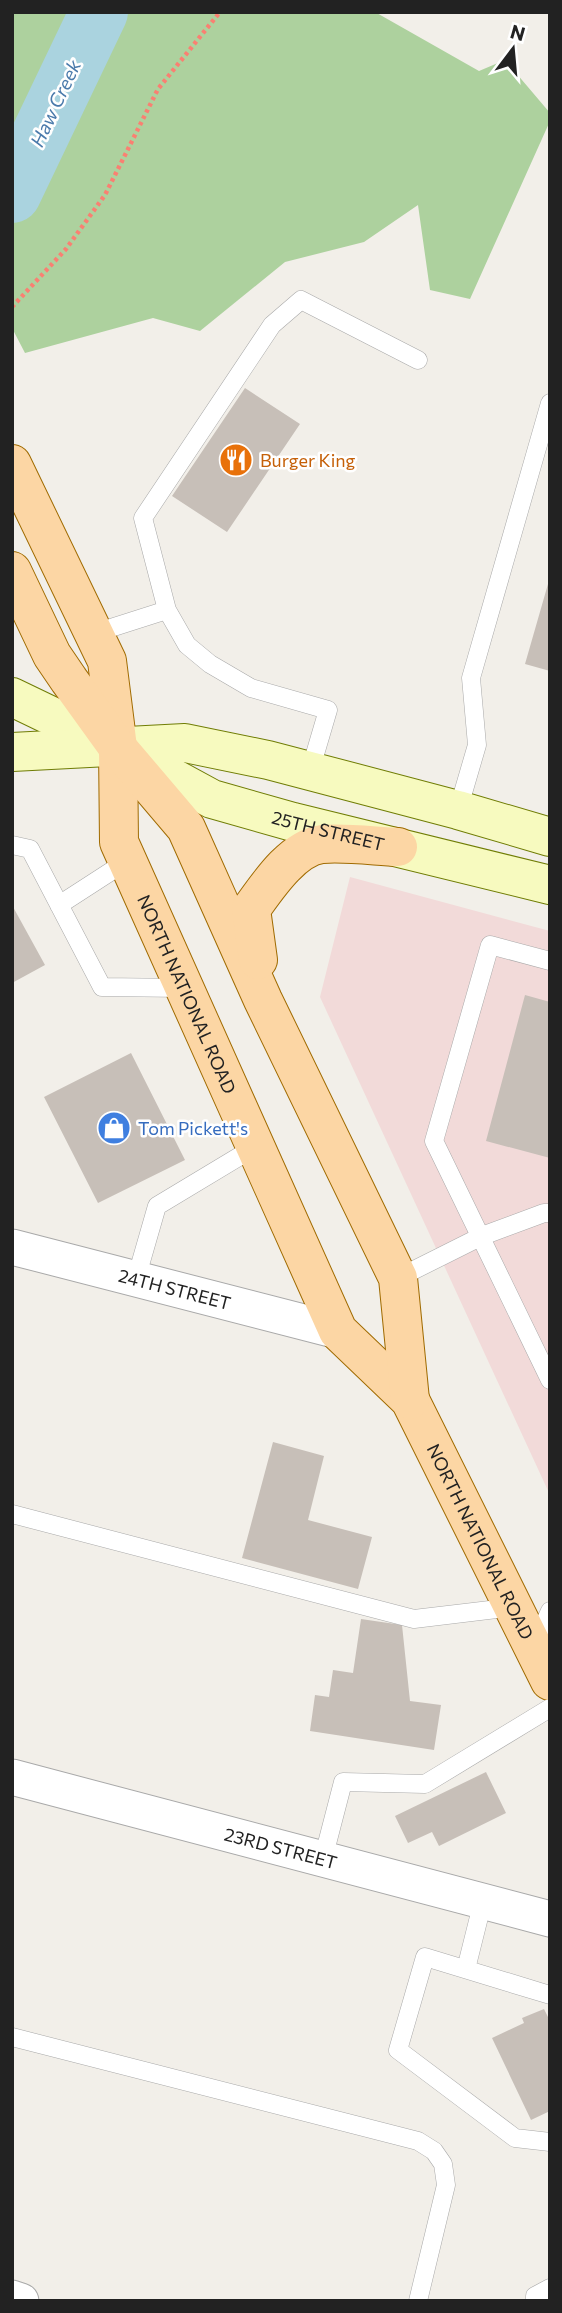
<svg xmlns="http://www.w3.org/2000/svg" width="562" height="2313" font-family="Commissioner,sans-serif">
<rect width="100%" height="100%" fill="#f2efe9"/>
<!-- commercial -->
<path fill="#f2dad9" d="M 350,877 L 550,931 L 550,1495 L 320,997 Z"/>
<!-- forest -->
<path fill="#add19e" d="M 12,12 L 375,12 L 479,71 L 505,60 L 550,113 L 550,121 L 470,299 L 430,290 L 418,205 L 364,242 L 285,262 L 200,331 L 153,318 L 25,353 L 12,328 Z"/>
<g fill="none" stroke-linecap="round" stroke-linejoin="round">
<!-- river -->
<path stroke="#aad3df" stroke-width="58" d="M 12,194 L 99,12"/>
</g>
<!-- building -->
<path fill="#c7bfb8" d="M 245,388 L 300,424 L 227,532 L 172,496 Z
M 550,577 L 550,671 L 525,664 Z
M 12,905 L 45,965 L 12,983 Z
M 525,995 L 550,1002 L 550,1158 L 486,1141 Z
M 131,1053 L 185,1160 L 98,1203 L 44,1097 Z
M 273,1442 L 324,1456 L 308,1520 L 372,1537 L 358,1589 L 242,1558 Z
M 361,1619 L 402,1625 L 410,1701 L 441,1705 L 434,1750 L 310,1731 L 315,1695 L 329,1697 L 333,1670 L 353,1673 Z
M 486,1772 L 506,1813 L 439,1846 L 432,1832 L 408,1843 L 395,1816 Z
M 544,2009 L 550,2021 L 550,2111 L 531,2120 L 492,2038 L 524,2023 L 522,2018 Z"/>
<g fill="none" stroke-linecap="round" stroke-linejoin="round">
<defs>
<path id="lane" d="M 167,610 L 143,518 L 272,325 L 301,300 L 418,360
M 95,633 L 167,610 L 187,645 L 210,664 L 251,688 L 328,710 L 310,771
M 458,810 L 477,745 L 471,678 L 550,403
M 12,845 L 30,849 L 102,987 L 184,988
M 59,905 L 127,861
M 550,961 L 490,945 L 434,1141 L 550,1380
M 398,1278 L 482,1236 L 544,1213 L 550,1213
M 136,1279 L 157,1206 L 255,1147
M 12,1514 L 414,1619 L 514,1607
M 535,1644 L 550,1611
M 323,1859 L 343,1782 L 425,1784 L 550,1708
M 466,1969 L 483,1901
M 550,1995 L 425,1957 L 398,2050 L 515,2138 L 550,2142
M 12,2037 L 418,2141 L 434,2151 L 443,2164 L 446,2185 L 418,2301
M 535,2301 L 535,2296 L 550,2288"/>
<g id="street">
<path id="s1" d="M 12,1247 L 338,1331"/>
<path id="s2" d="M 12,1777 L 550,1919"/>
<path d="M 12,2298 L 21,2301"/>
</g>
<g id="secondary">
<path id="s3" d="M 12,697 L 118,748 L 212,799 L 293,822 L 550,885"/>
<path d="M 12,752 L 185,743 L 268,760 L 458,810 L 550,837"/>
</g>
<g id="primary">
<path id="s4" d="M 12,464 L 107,661 L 118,748 L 119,842 L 338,1331 L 410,1400 L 550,1681"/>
<path d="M 12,571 L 52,655 L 69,680 L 118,748 L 186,828 L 263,1000 L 398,1278 L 410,1400"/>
<path d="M 258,960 L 251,909 C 267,887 292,848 322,844 C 345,842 375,846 398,847"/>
</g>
</defs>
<!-- lane casing -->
<use href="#lane" stroke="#a9a9a9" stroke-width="19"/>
<!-- street casing -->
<use href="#street" stroke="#a9a9a9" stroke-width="37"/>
<!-- secondary casing -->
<use href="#secondary" stroke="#707d05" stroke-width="40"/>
<!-- primary casing -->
<use href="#primary" stroke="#a06b00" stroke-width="40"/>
<!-- path -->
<path stroke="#fa8072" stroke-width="4.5" stroke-dasharray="3.5 3.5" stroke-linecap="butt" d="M 12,307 L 66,249 L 105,195 L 158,89 L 220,12"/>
<!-- lane -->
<use href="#lane" stroke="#fff" stroke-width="18"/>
<!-- street -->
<use href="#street" stroke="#fff" stroke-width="35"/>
<!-- secondary -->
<use href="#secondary" stroke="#f7fabf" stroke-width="38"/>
<!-- primary -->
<use href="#primary" stroke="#fcd6a4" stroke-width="38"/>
</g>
<!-- icons -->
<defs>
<symbol id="restaurant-disc" viewBox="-11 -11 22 22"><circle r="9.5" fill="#e8710a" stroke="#fff"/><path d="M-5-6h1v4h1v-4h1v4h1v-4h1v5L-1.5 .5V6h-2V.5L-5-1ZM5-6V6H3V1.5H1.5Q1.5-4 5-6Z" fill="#fff"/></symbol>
<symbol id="shop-disc" viewBox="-11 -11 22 22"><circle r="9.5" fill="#3f7fe0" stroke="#fff"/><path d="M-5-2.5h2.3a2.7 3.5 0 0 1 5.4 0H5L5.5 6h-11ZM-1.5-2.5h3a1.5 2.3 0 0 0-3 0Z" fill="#fff"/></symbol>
</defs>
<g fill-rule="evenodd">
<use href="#restaurant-disc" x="217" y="441" width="38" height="38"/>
<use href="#shop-disc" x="95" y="1109" width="38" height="38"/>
</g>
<g text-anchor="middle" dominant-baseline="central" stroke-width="5" stroke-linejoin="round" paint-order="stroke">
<!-- food labels -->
<g font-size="18" fill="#c56008" stroke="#fff" text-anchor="start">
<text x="260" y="460">Burger King</text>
</g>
<!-- street labels -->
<g font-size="18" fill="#222" stroke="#fff">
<text stroke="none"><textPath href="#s3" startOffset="345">25TH STREET</textPath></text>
<text stroke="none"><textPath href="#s4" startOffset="567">NORTH NATIONAL ROAD</textPath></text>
<text stroke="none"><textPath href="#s1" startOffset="168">24TH STREET</textPath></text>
<text stroke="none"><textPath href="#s4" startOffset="1194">NORTH NATIONAL ROAD</textPath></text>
<text stroke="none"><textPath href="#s2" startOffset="278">23RD STREET</textPath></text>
</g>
<!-- shop labels -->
<g font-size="18" fill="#366cbe" stroke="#fff" text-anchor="start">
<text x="138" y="1128">Tom Pickett's</text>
</g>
<!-- water labels -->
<g font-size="19" font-style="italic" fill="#4a7aab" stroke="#fff">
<text transform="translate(55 103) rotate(-65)">Haw Creek</text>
</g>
</g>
<!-- border -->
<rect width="562" height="2313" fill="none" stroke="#222222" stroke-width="28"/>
<!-- north arrow -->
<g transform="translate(513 49) rotate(16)" stroke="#ffffff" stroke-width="5" paint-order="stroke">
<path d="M0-5L12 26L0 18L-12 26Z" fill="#222222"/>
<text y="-10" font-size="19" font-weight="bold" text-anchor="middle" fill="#222222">N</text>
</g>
</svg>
